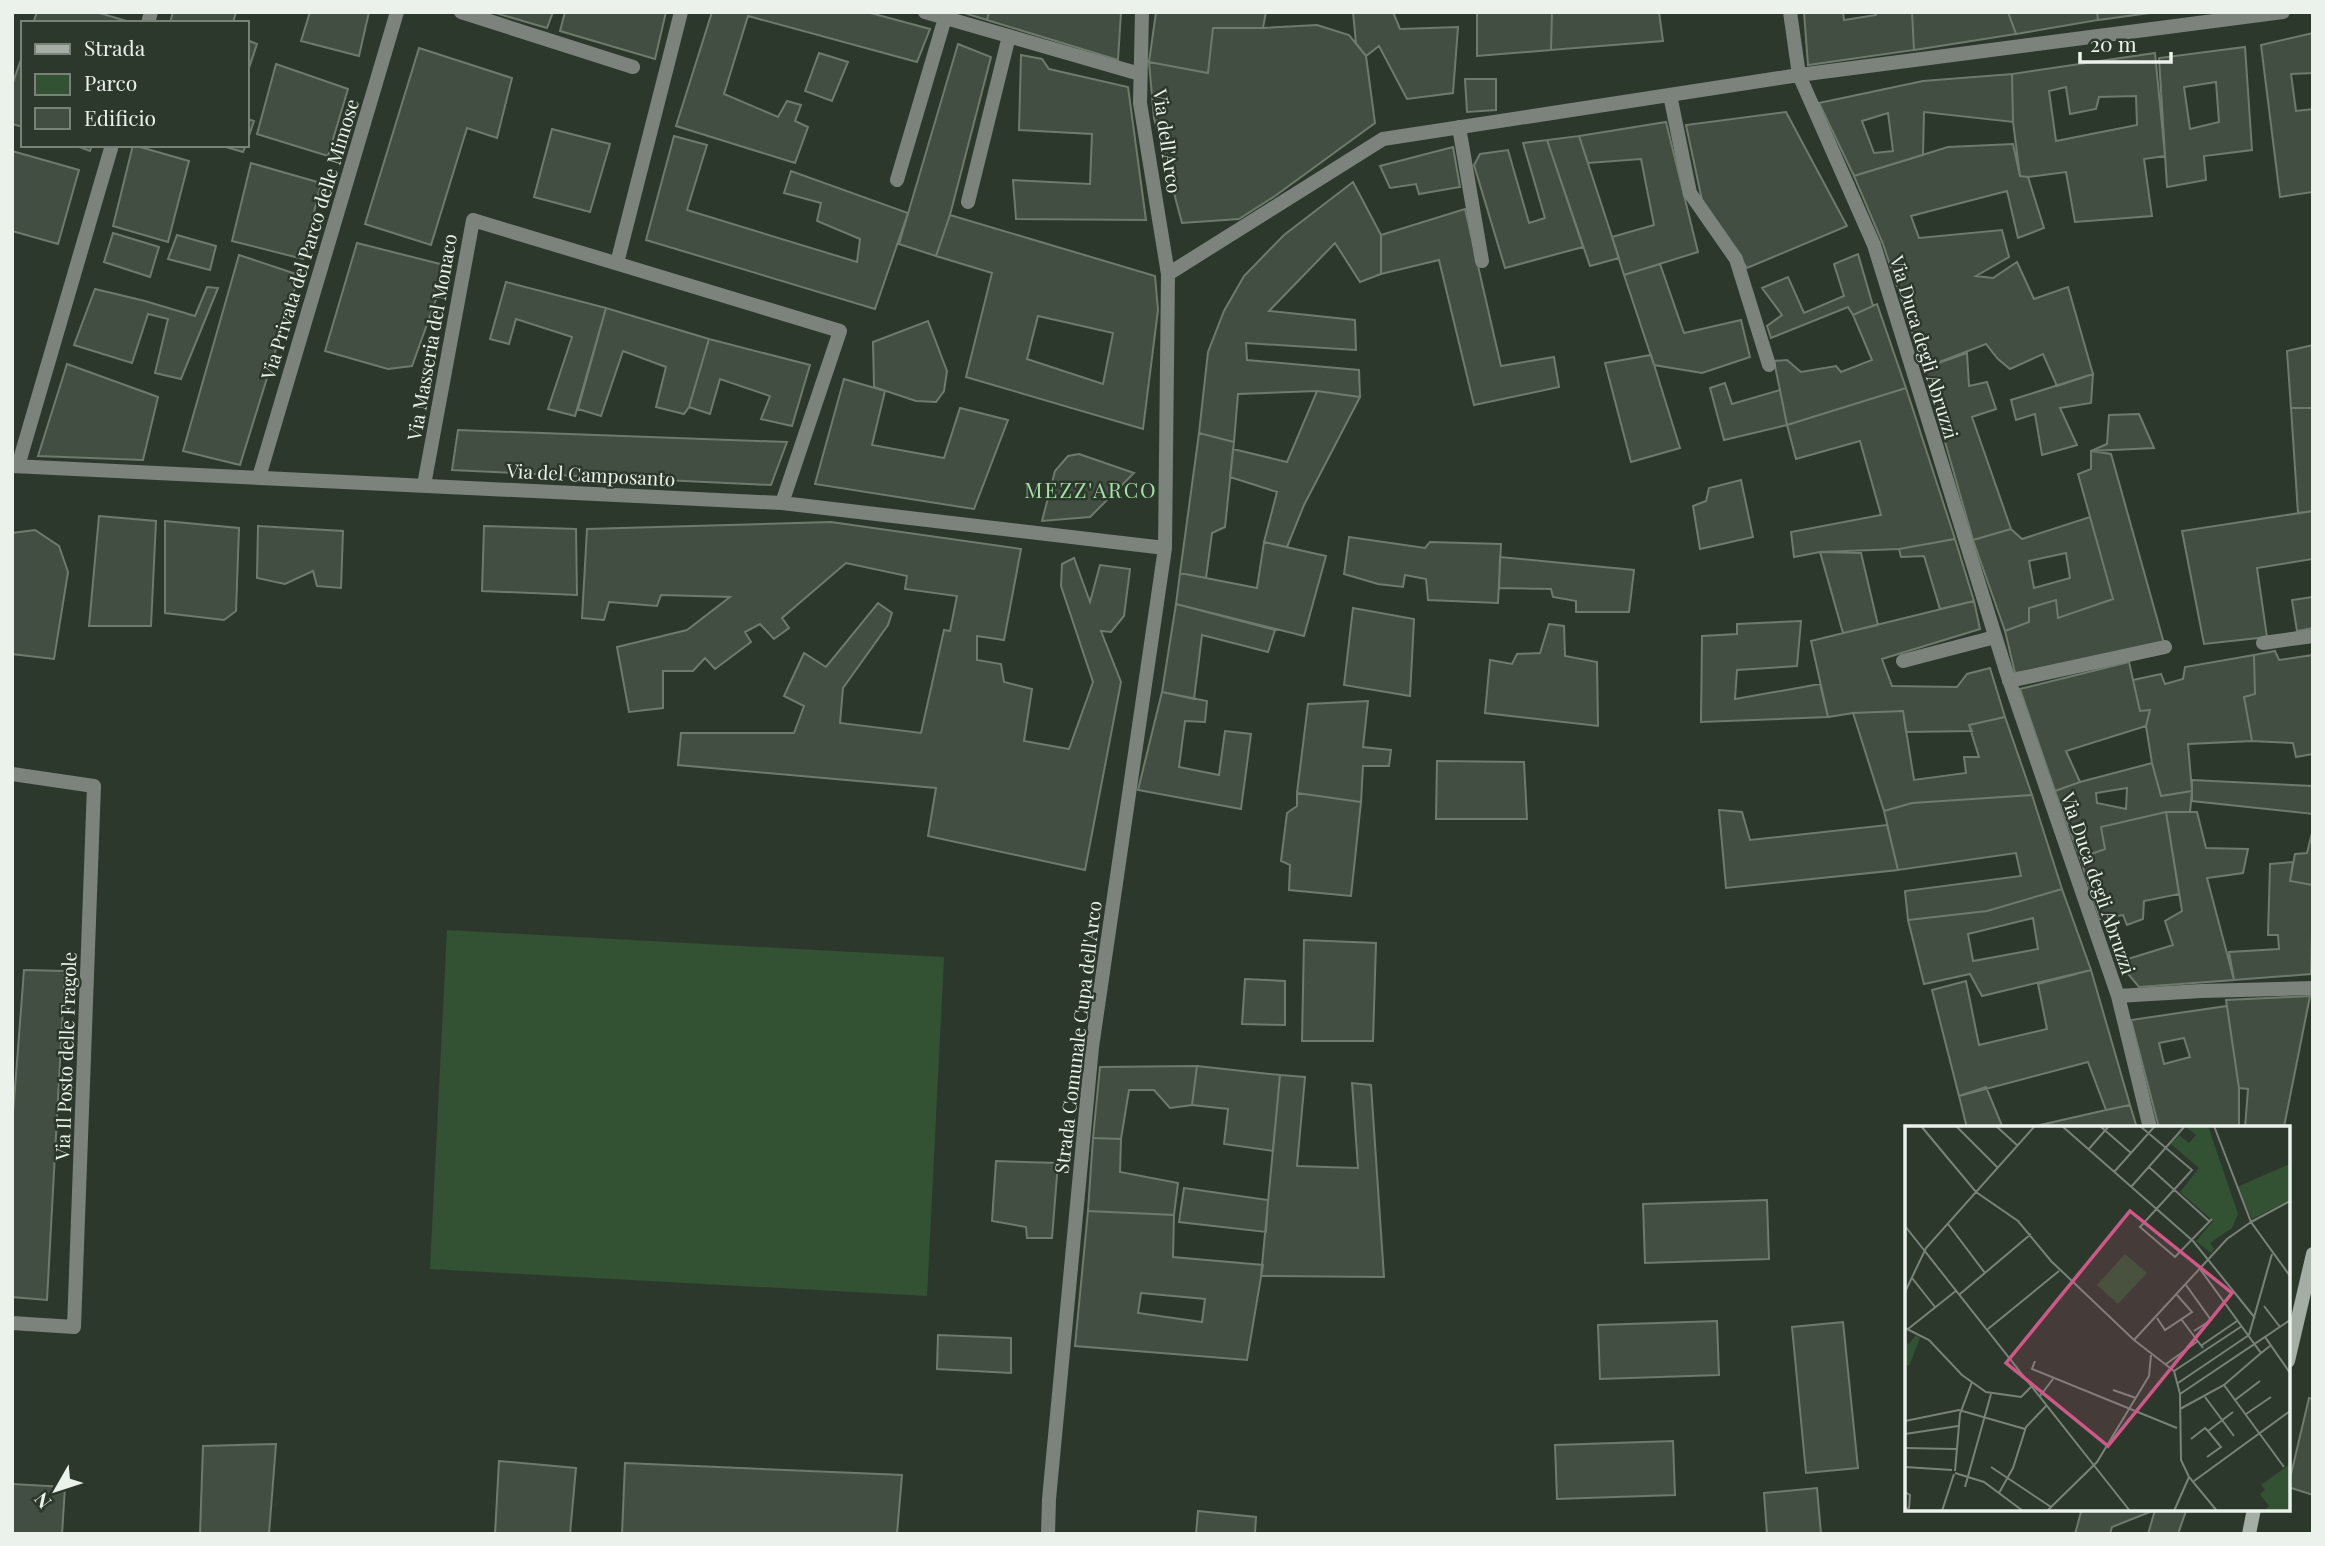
<svg xmlns="http://www.w3.org/2000/svg" width="2325" height="1546" font-family="'Playfair Display',serif">
<rect width="100%" height="100%" fill="#2d382d"/>
<!-- green -->
<path fill="#325233" d="M 447,930 L 944,957 L 927,1296 L 430,1269 Z"/>
<!-- building -->
<path fill="#424e42" stroke="#6d7a6c" stroke-width="2" fill-rule="evenodd" d="M 37,12 L 96,12 L 130,22 L 33,23 Z
M 173,12 L 236,12 L 233,23 L 170,23 Z
M 310,12 L 369,12 L 359,56 L 301,41 Z
M 492,12 L 553,12 L 547,28 Z
M 565,12 L 666,12 L 655,59 L 560,31 Z
M 712,12 L 867,12 L 930,29 L 917,62 L 748,16 L 724,94 L 778,117 L 787,101 L 801,105 L 795,121 L 808,127 L 795,163 L 676,126 Z
M 961,12 L 989,12 L 987,20 Z
M 989,12 L 1121,12 L 1118,60 L 987,20 Z
M 1156,12 L 1266,12 L 1263,28 L 1213,28 L 1208,73 L 1149,62 Z
M 1353,12 L 1393,12 L 1400,29 L 1458,27 L 1453,93 L 1407,99 L 1379,46 L 1366,56 L 1356,43 Z
M 1477,12 L 1552,12 L 1551,50 L 1477,56 Z
M 1552,12 L 1659,12 L 1663,41 L 1551,50 Z
M 1804,12 L 1843,12 L 1844,20 L 1876,15 L 1876,12 L 1912,12 L 1914,50 L 1808,65 Z
M 1912,12 L 2008,12 L 2016,34 L 1914,50 Z
M 2008,12 L 2097,12 L 2098,20 L 2016,34 Z
M 2097,12 L 2157,12 L 2098,20 Z
M 1317,25 L 1349,35 L 1366,56 L 1375,123 L 1275,196 L 1239,219 L 1182,223 L 1154,118 L 1149,62 L 1208,73 L 1213,28 L 1263,28 Z
M 2313,33 L 2313,73 L 2291,74 L 2296,111 L 2313,109 L 2313,192 L 2280,197 L 2261,45 Z
M 247,40 L 257,44 L 247,74 Z
M 958,44 L 991,57 L 950,215 L 936,256 L 899,244 Z
M 2245,47 L 2252,150 L 2204,156 L 2206,180 L 2167,187 L 2159,58 ZM 2216,82 L 2219,122 L 2190,129 L 2184,87 Z
M 419,48 L 512,78 L 497,138 L 467,128 L 431,245 L 365,224 Z
M 819,53 L 848,62 L 832,101 L 805,91 Z
M 2155,53 L 2165,156 L 2144,159 L 2152,216 L 2075,222 L 2066,172 L 2028,177 L 2020,176 L 2013,122 L 2012,74 ZM 2066,87 L 2070,114 L 2096,109 L 2099,97 L 2136,96 L 2137,125 L 2056,141 L 2049,91 Z
M 23,54 L 23,127 L 12,124 L 12,85 Z
M 1021,55 L 1042,59 L 1049,69 L 1128,87 L 1146,220 L 1016,219 L 1013,180 L 1090,184 L 1092,134 L 1019,130 Z
M 276,64 L 348,89 L 328,156 L 257,134 Z
M 2012,74 L 2013,122 L 1924,112 L 1923,155 L 1854,176 L 1819,103 L 1923,81 ZM 1888,113 L 1893,151 L 1874,153 L 1862,121 Z
M 1465,79 L 1496,79 L 1496,110 L 1467,112 Z
M 1786,112 L 1847,226 L 1747,268 L 1702,200 L 1686,125 Z
M 247,119 L 254,121 L 247,142 Z
M 1666,122 L 1698,252 L 1624,275 L 1612,237 L 1654,225 L 1641,159 L 1588,163 L 1579,136 Z
M 552,129 L 610,144 L 590,212 L 534,197 Z
M 674,136 L 707,145 L 687,210 L 857,262 L 860,239 L 817,221 L 821,203 L 784,193 L 791,171 L 908,213 L 875,309 L 646,240 Z
M 1579,136 L 1619,258 L 1590,266 L 1547,140 Z
M 1547,140 L 1583,247 L 1505,268 L 1474,165 L 1480,154 L 1508,150 L 1529,223 L 1545,218 L 1523,143 Z
M 2013,144 L 2020,176 L 2028,177 L 2044,228 L 2018,238 L 2007,191 L 1911,216 L 1919,238 L 2002,230 L 2009,257 L 1976,276 L 1993,278 L 2017,262 L 2034,299 L 2068,287 L 2093,374 L 2057,386 L 2043,354 L 2010,369 L 1998,359 L 1986,344 L 1924,368 L 1883,244 L 1854,176 L 1948,147 Z
M 74,145 L 92,145 L 90,151 Z
M 133,145 L 189,161 L 168,242 L 113,226 Z
M 219,145 L 246,145 L 243,152 Z
M 1453,147 L 1460,187 L 1419,194 L 1416,184 L 1390,188 L 1380,166 Z
M 12,151 L 79,170 L 58,244 L 12,231 Z
M 251,163 L 321,183 L 303,259 L 232,241 Z
M 1353,182 L 1381,235 L 1381,274 L 1360,282 L 1335,243 L 1269,311 L 1355,320 L 1356,350 L 1246,343 L 1247,360 L 1359,370 L 1360,397 L 1317,391 L 1238,394 L 1234,442 L 1199,433 L 1208,352 L 1224,311 L 1244,276 L 1284,235 Z
M 1465,209 L 1501,366 L 1554,357 L 1559,387 L 1474,405 L 1439,260 L 1381,274 L 1381,235 Z
M 950,215 L 1155,276 L 1158,310 L 1143,429 L 966,377 L 992,273 L 936,256 ZM 1038,316 L 1113,333 L 1103,384 L 1027,359 Z
M 113,233 L 159,247 L 150,277 L 104,262 Z
M 177,235 L 216,246 L 210,270 L 168,259 Z
M 357,243 L 448,266 L 412,366 L 388,369 L 325,351 Z
M 1858,254 L 1873,306 L 1853,315 L 1848,307 L 1771,338 L 1767,326 L 1782,315 L 1762,288 L 1788,277 L 1804,313 L 1844,296 L 1834,264 Z
M 239,255 L 299,275 L 240,465 L 183,451 Z
M 1660,264 L 1684,333 L 1741,320 L 1750,357 L 1702,373 L 1654,365 L 1624,275 Z
M 506,282 L 606,308 L 575,416 L 548,409 L 572,337 L 516,319 L 509,344 L 490,339 Z
M 207,287 L 218,288 L 181,379 L 155,373 L 168,319 L 148,314 L 132,363 L 74,345 L 95,289 L 145,301 L 195,316 Z
M 1877,304 L 1906,388 L 1787,425 L 1774,361 L 1787,360 L 1801,372 L 1836,366 L 1841,372 L 1872,360 L 1853,315 Z
M 606,308 L 709,339 L 689,407 L 684,414 L 656,407 L 666,367 L 623,351 L 601,416 L 578,409 Z
M 928,321 L 947,371 L 944,391 L 936,402 L 916,401 L 874,387 L 873,342 Z
M 709,339 L 810,365 L 792,426 L 761,419 L 770,396 L 720,379 L 710,414 L 689,407 Z
M 2313,345 L 2313,408 L 2291,408 L 2287,351 Z
M 1967,353 L 1969,386 L 1987,382 L 1996,409 L 1972,417 L 2011,529 L 1973,540 L 1924,368 Z
M 1651,355 L 1680,448 L 1631,462 L 1605,363 Z
M 67,364 L 158,397 L 143,460 L 38,456 Z
M 2093,374 L 2091,403 L 2060,408 L 2077,445 L 2042,455 L 2035,414 L 2016,420 L 2011,400 Z
M 844,379 L 885,391 L 872,445 L 944,458 L 960,408 L 1008,420 L 974,509 L 815,484 Z
M 1725,383 L 1732,404 L 1780,390 L 1787,425 L 1724,440 L 1710,388 Z
M 1906,388 L 1955,539 L 1899,549 L 1820,552 L 1794,557 L 1791,532 L 1881,515 L 1860,441 L 1796,459 L 1787,425 Z
M 1317,391 L 1360,397 L 1304,505 L 1287,547 L 1264,542 L 1277,492 L 1230,477 L 1233,449 L 1287,462 Z
M 2291,408 L 2313,408 L 2313,511 L 2298,513 Z
M 2139,414 L 2154,448 L 2091,451 L 2107,444 L 2109,415 Z
M 458,430 L 787,442 L 771,485 L 452,470 Z
M 1199,433 L 1234,442 L 1225,527 L 1212,533 L 1206,578 L 1180,573 Z
M 2091,451 L 2111,454 L 2165,647 L 2015,673 L 2005,631 L 2029,622 L 2029,608 L 2056,600 L 2058,618 L 2113,599 L 2078,474 L 2091,469 Z
M 1079,454 L 1134,473 L 1090,517 L 1042,521 L 1055,471 L 1068,456 Z
M 1741,480 L 1753,537 L 1700,549 L 1693,506 L 1706,501 L 1709,488 Z
M 2313,511 L 2313,559 L 2257,568 L 2267,637 L 2204,644 L 2182,531 Z
M 99,516 L 156,521 L 151,626 L 89,626 Z
M 2090,517 L 2113,599 L 2058,618 L 2056,600 L 2029,608 L 2029,622 L 2005,631 L 1973,540 L 2011,529 L 2022,539 ZM 2066,553 L 2070,578 L 2034,588 L 2029,561 Z
M 165,521 L 239,528 L 236,611 L 224,620 L 165,613 Z
M 831,522 L 1021,549 L 1004,640 L 977,636 L 977,660 L 1001,664 L 1004,682 L 1032,689 L 1024,741 L 1069,749 L 1093,682 L 1061,586 L 1062,564 L 1074,558 L 1090,602 L 1100,565 L 1130,569 L 1124,616 L 1111,632 L 1101,631 L 1121,682 L 1085,870 L 928,836 L 936,788 L 678,765 L 681,733 L 794,733 L 804,706 L 784,696 L 804,653 L 826,667 L 878,603 L 892,613 L 888,625 L 843,688 L 840,723 L 921,733 L 944,630 L 950,631 L 957,596 L 905,589 L 907,576 L 846,563 L 782,618 L 789,628 L 774,639 L 760,624 L 745,632 L 751,642 L 715,669 L 705,658 L 693,671 L 663,671 L 663,708 L 629,712 L 617,647 L 687,630 L 730,597 L 661,595 L 657,606 L 609,602 L 604,620 L 582,618 L 587,529 Z
M 258,526 L 343,531 L 341,588 L 317,586 L 313,571 L 285,584 L 257,578 Z
M 484,526 L 576,529 L 577,595 L 482,591 Z
M 35,530 L 59,546 L 68,572 L 54,659 L 12,654 L 12,533 Z
M 1349,537 L 1425,548 L 1430,542 L 1501,544 L 1498,603 L 1428,600 L 1426,579 L 1405,575 L 1403,587 L 1378,584 L 1344,574 Z
M 1955,539 L 1974,601 L 1940,609 L 1924,556 L 1901,557 L 1899,549 Z
M 1264,542 L 1326,556 L 1304,636 L 1176,604 L 1180,573 L 1257,588 Z
M 1820,552 L 1861,553 L 1878,625 L 1843,633 Z
M 1500,557 L 1634,570 L 1629,612 L 1576,612 L 1576,601 L 1553,597 L 1551,589 L 1499,588 Z
M 2313,597 L 2313,628 L 2297,631 L 2292,600 Z
M 1974,601 L 1980,629 L 1882,659 L 1892,686 L 1957,687 L 1967,674 L 1990,668 L 2005,717 L 1969,725 L 1972,731 L 1906,732 L 1903,711 L 1853,713 L 1828,717 L 1811,641 Z
M 1176,604 L 1275,630 L 1268,652 L 1202,635 L 1194,699 L 1162,692 Z
M 1353,608 L 1414,619 L 1410,696 L 1344,685 Z
M 1801,621 L 1797,666 L 1737,670 L 1735,699 L 1820,684 L 1828,717 L 1701,722 L 1702,636 L 1737,634 L 1737,624 Z
M 1549,624 L 1564,626 L 1565,656 L 1597,662 L 1598,726 L 1485,713 L 1490,660 L 1512,664 L 1517,654 L 1540,653 Z
M 2275,651 L 2279,660 L 2313,655 L 2313,754 L 2296,757 L 2293,743 L 2252,741 L 2244,697 L 2255,694 L 2254,655 Z
M 2254,655 L 2255,694 L 2244,697 L 2252,741 L 2188,744 L 2192,791 L 2161,796 L 2152,763 L 2146,726 L 2150,710 L 2140,711 L 2133,680 L 2161,674 L 2165,684 L 2183,679 L 2185,667 Z
M 2129,662 L 2140,711 L 2150,710 L 2146,726 L 2066,751 L 2080,782 L 2055,791 L 2020,689 Z
M 1162,692 L 1207,701 L 1205,722 L 1185,721 L 1179,767 L 1219,775 L 1225,731 L 1251,734 L 1241,809 L 1138,790 Z
M 1368,701 L 1363,747 L 1391,750 L 1389,766 L 1363,766 L 1361,802 L 1297,793 L 1308,704 Z
M 1903,711 L 1914,780 L 1966,773 L 1964,757 L 1979,757 L 1969,725 L 2005,717 L 2032,795 L 1912,803 L 1884,811 L 1853,713 Z
M 1437,761 L 1524,762 L 1527,819 L 1436,819 Z
M 2152,763 L 2161,796 L 2192,791 L 2190,812 L 2166,812 L 2101,827 L 2105,849 L 2080,858 L 2055,791 L 2080,782 ZM 2127,788 L 2126,809 L 2097,803 L 2096,793 Z
M 2192,780 L 2313,786 L 2313,814 L 2192,801 Z
M 1297,793 L 1361,802 L 1351,896 L 1289,890 L 1290,865 L 1281,861 L 1287,813 L 1297,806 Z
M 2032,795 L 2062,889 L 1987,911 L 1908,920 L 1905,891 L 2021,876 L 2016,853 L 1898,870 L 1884,811 L 1912,803 Z
M 1719,810 L 1742,812 L 1750,840 L 1887,825 L 1898,870 L 1726,888 Z
M 2166,812 L 2197,812 L 2206,848 L 2248,849 L 2243,873 L 2207,878 L 2234,980 L 2139,987 L 2118,962 L 2173,945 L 2165,921 L 2182,911 Z
M 2166,812 L 2179,894 L 2144,901 L 2143,919 L 2127,925 L 2123,915 L 2100,919 L 2080,858 L 2105,849 L 2101,827 Z
M 2313,829 L 2313,885 L 2290,881 L 2295,854 L 2307,853 Z
M 2293,862 L 2290,881 L 2313,885 L 2311,974 L 2234,980 L 2229,952 L 2279,949 L 2278,935 L 2268,935 L 2270,864 Z
M 2062,889 L 2091,970 L 1982,996 L 1970,974 L 1924,984 L 1908,920 L 1987,911 ZM 2033,918 L 2038,949 L 1973,961 L 1968,934 Z
M 1304,940 L 1376,943 L 1373,1041 L 1302,1041 Z
M 24,970 L 65,971 L 47,1300 L 12,1297 L 12,1127 Z
M 2091,970 L 2130,1105 L 2106,1110 L 2088,1062 L 1959,1096 L 1932,990 L 1966,981 L 1979,1045 L 2047,1029 L 2038,984 Z
M 1245,979 L 1285,981 L 1285,1025 L 1242,1024 Z
M 2310,996 L 2284,1127 L 2245,1128 L 2248,1089 L 2239,1088 L 2226,1000 Z
M 2227,1006 L 2239,1088 L 2239,1128 L 2159,1128 L 2131,1020 ZM 2184,1038 L 2190,1057 L 2164,1064 L 2159,1043 Z
M 1197,1066 L 1280,1075 L 1273,1151 L 1224,1144 L 1228,1109 L 1192,1105 Z
M 1197,1066 L 1192,1105 L 1170,1108 L 1154,1090 L 1129,1090 L 1121,1139 L 1093,1138 L 1100,1067 Z
M 1280,1075 L 1305,1077 L 1297,1166 L 1358,1168 L 1352,1083 L 1371,1085 L 1384,1277 L 1261,1276 Z
M 1986,1087 L 2003,1128 L 1967,1128 L 1959,1096 Z
M 2130,1105 L 2137,1128 L 2027,1128 L 2106,1110 Z
M 1093,1138 L 1121,1139 L 1120,1172 L 1178,1183 L 1174,1215 L 1088,1211 Z
M 996,1161 L 1058,1163 L 1052,1238 L 1027,1238 L 1026,1227 L 992,1221 Z
M 1184,1188 L 1268,1200 L 1266,1232 L 1179,1222 Z
M 1767,1200 L 1769,1259 L 1645,1263 L 1643,1204 Z
M 1088,1211 L 1174,1215 L 1173,1257 L 1263,1265 L 1247,1360 L 1075,1346 ZM 1141,1293 L 1205,1299 L 1202,1322 L 1138,1313 Z
M 1717,1321 L 1719,1375 L 1600,1379 L 1598,1325 Z
M 1843,1322 L 1858,1468 L 1806,1473 L 1792,1327 Z
M 938,1335 L 1011,1338 L 1011,1373 L 937,1369 Z
M 2309,1398 L 2313,1399 L 2313,1495 L 2288,1487 Z
M 1673,1441 L 1675,1495 L 1557,1499 L 1555,1445 Z
M 276,1444 L 269,1534 L 200,1534 L 203,1446 Z
M 499,1461 L 576,1468 L 570,1534 L 495,1534 Z
M 625,1463 L 902,1475 L 897,1534 L 622,1534 Z
M 12,1484 L 65,1487 L 62,1534 L 12,1534 Z
M 1817,1488 L 1821,1534 L 1767,1534 L 1764,1493 Z
M 2089,1509 L 2155,1509 L 2155,1510 L 2112,1527 L 2110,1534 L 2075,1534 L 2081,1512 Z
M 2155,1510 L 2186,1511 L 2178,1534 L 2148,1534 Z
M 1198,1511 L 1256,1517 L 1255,1534 L 1196,1534 Z"/>
<g fill="none" stroke-linecap="round" stroke-linejoin="round">
<!-- street -->
<path stroke="#7c827c" stroke-width="14" d="M 461,12 L 633,67
M 925,12 L 1140,74
M 1790,12 L 1799,75 L 1874,245 L 2006,671 L 2118,996 L 2150,1128
M 148,23 L 151,12
M 1670,95 L 1690,193 L 1736,259 L 1769,365
M 1459,127 L 1482,261
M 897,180 L 945,18
M 968,202 L 1009,36
M 617,263 L 681,12
M 1168,274 L 1383,139 L 1799,75 L 2283,12
M 12,466 L 782,503 L 1165,548
M 18,466 L 112,145
M 259,477 L 397,12
M 424,485 L 473,220 L 840,331 L 782,503
M 2263,643 L 2313,636
M 1903,661 L 1995,637
M 2009,681 L 2165,647
M 12,774 L 94,786 L 74,1327 L 12,1323
M 2118,996 L 2201,991 L 2313,988
M 1048,1534 L 1049,1499 L 1092,1047 L 1165,548 L 1168,274 L 1140,103 L 1142,12"/>
<!-- secondary -->
<path stroke="#a4aea4" stroke-width="14" d="M 2288,1361 L 2313,1254
M 2249,1534 L 2254,1509"/>
</g>
<g text-anchor="middle" dominant-baseline="central" stroke-width="5" stroke-linejoin="round" paint-order="stroke">
<!-- street labels -->
<g font-size="19" fill="#ebf2eb" stroke="#2d382d">
<text transform="translate(1168 141) rotate(82)">Via dell'Arco</text>
<text transform="translate(309 239) rotate(-73)">Via Privata del Parco delle Mimose</text>
<text transform="translate(431 337) rotate(-80)">Via Masseria del Monaco</text>
<text transform="translate(1925 347) rotate(73)">Via Duca degli Abruzzi</text>
<text transform="translate(591 474) rotate(3)">Via del Camposanto</text>
<text transform="translate(2099 883) rotate(71)">Via Duca degli Abruzzi</text>
<text transform="translate(1077 1037) rotate(-83)">Strada Comunale Cupa dell'Arco</text>
<text transform="translate(65 1056) rotate(-88)">Via Il Posto delle Fragole</text>
</g>
<!-- neighbourhood labels -->
<g font-size="21" letter-spacing="2" fill="#a5e0a6" stroke="#2d382d">
<text x="1091" y="489">MEZZ'ARCO</text>
</g>
</g>
<!-- overview -->
<g transform="translate(1905 1126)">
<rect width="385" height="385" fill="#2d382d"/>
<path d="M 303,0 L 333,88 L 327,102 L 305,117 L 309,123 L 306,127 L 291,115 L 308,95 L 275,66 L 294,42 L 266,18 L 274,9 L 284,17 L 291,9 L 281,1 ZM 385,38 L 385,74 L 347,93 L 332,61 ZM 220,128 L 242,147 L 213,178 L 192,159 ZM 11,209 L 15,212 L 4,240 L 0,238 L 0,216 L 4,218 ZM 385,338 L 385,385 L 359,385 L 364,380 L 355,368 L 360,364 L 356,359 Z" fill="#325233"/>
<path fill="none" stroke="#798279" stroke-width="2" d="M 16,0 L 71,66 L 113,95 L 146,135 L 229,214 L 269,245 L 275,268 L 276,334 L 284,351 L 312,385M 51,0 L 93,42M 91,0 L 113,20M 157,0 L 288,115 L 350,192M 195,0 L 226,27M 235,0 L 287,44 L 235,101 L 270,131 L 307,93M 309,0 L 346,96 L 385,150M 183,24 L 204,0M 244,41 L 305,96M 209,46 L 250,0M 226,61 L 279,1M 346,96 L 385,75M 43,98 L 80,147M 0,100 L 225,385M 295,143 L 356,227 L 365,220M 7,152 L 30,181M 281,159 L 306,194 L 289,205M 0,166 L 21,122 L 130,0M 55,168 L 126,108M 359,180 L 375,201M 252,192 L 260,204 L 287,186 L 272,169M 276,193 L 298,222M 0,202 L 24,214 L 57,249 L 81,266 L 116,271 L 127,260M 3,203 L 52,164M 83,203 L 154,145M 344,209 L 367,128M 360,211 L 385,194M 229,214 L 322,113 L 346,96M 297,219 L 332,195M 130,235 L 127,243 L 272,302M 261,238 L 293,215M 269,245 L 337,200M 273,257 L 344,209M 319,259 L 379,341M 208,264 L 231,272M 275,268 L 360,211 L 385,247M 135,270 L 148,253M 300,271 L 329,310M 330,274 L 355,255M 275,283 L 319,259 L 356,227M 341,288 L 366,271M 0,295 L 54,284 L 120,303M 303,305 L 328,286M 0,308 L 53,300M 286,313 L 300,302 L 303,305 L 316,321 L 302,331M 0,322 L 51,323M 0,341 L 47,344M 86,341 L 146,381M 50,345 L 55,288 L 67,256M 50,347 L 79,356 L 118,385M 289,355 L 385,285M 60,361 L 86,268M 0,366 L 5,369 L 4,382 L 0,383M 94,367 L 108,342 L 121,301 L 142,279M 37,385 L 49,348M 142,385 L 192,336 L 244,250 L 246,229M 269,385 L 284,351"/>
<path fill="#ce5986" fill-opacity="0.15" stroke="#ce5986" stroke-width="3.5" d="M 225,85 L 327,167 L 203,320 L 101,237 Z"/>
<rect width="385" height="385" fill="none" stroke="#ebf2eb" stroke-width="3.5"/>
</g>
<!-- border -->
<rect width="2325" height="1546" fill="none" stroke="#ebf2eb" stroke-width="28"/>
<!-- legend -->
<rect x="21" y="21" width="228" height="126" fill="#2d382d" stroke="#798279" stroke-width="2"/>
<rect x="35" y="44" width="35" height="10" fill="#a4aea4" stroke="#798279" stroke-width="2"/>
<text x="84" y="56" font-size="21" fill="#ebf2eb">Strada</text>
<rect x="35" y="74" width="35" height="21" fill="#325233" stroke="#798279" stroke-width="2"/>
<text x="84" y="91" font-size="21" fill="#ebf2eb">Parco</text>
<rect x="35" y="108" width="35" height="21" fill="#424e42" stroke="#798279" stroke-width="2"/>
<text x="84" y="126" font-size="21" fill="#ebf2eb">Edificio</text>
<!-- north arrow -->
<g transform="translate(56 1490) rotate(231)" stroke="#2d382d" stroke-width="5" paint-order="stroke">
<path d="M0-5L12 26L0 18L-12 26Z" fill="#ebf2eb"/>
<text y="-10" font-size="19" font-weight="bold" text-anchor="middle" fill="#ebf2eb">N</text>
</g>
<!-- scale -->
<path d="M2080 52v10h91v-10" fill="none" stroke="#ebf2eb" stroke-width="3.5"/>
<text x="2090" y="52" font-size="21" fill="#ebf2eb" stroke="#2d382d" stroke-width="5" paint-order="stroke">20 m</text>
</svg>
